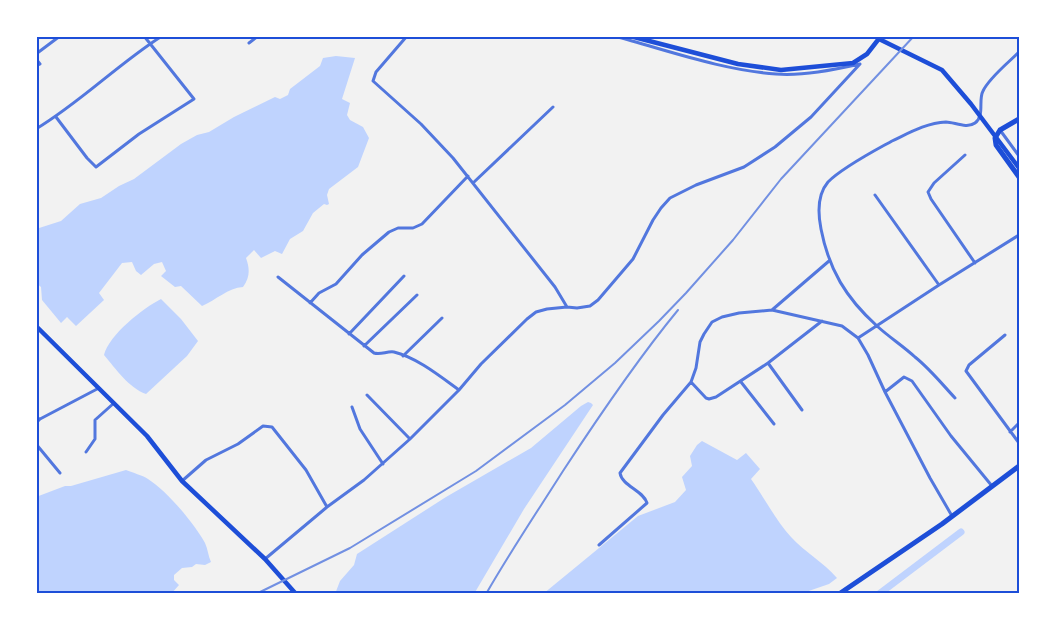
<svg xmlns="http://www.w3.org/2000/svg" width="1055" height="630" font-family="Manrope,sans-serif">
<rect width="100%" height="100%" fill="#f2f2f2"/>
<!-- water -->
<path fill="#bfd3fe" d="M 336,56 L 355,58 L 342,99 L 350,103 L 347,115 L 350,120 L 363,127 L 369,138 L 358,167 L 329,189 L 327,195 L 329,204 L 327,205 L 324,204 L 313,213 L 303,231 L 290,239 L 282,254 L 275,251 L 261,258 L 254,250 L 246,258 C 250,269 250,277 243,287 C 228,288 216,300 202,306 L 181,286 L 175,287 L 161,276 L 166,271 L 162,262 L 154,264 L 141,275 L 136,271 L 132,262 L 122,263 L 99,293 L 104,300 L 76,326 L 67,317 L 61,323 L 42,300 L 41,287 L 36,283 L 36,229 L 61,221 L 80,204 L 101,198 L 119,186 L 134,179 L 181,144 L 197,135 L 209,132 L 234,117 L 275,97 L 280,99 L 288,95 L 290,89 L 320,66 L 323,58 Z
M 161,299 L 181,319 L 198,341 L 187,356 L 146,394 C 129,388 116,369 104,355 C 109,335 143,308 161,299 Z
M 588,402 L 591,403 L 593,405 L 524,509 L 474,594 L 335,594 L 340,581 L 354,565 L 357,554 L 446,497 L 531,448 L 581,406 Z
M 702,441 L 737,460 L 746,453 L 760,469 L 751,479 C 763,496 777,522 791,537 C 806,553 823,562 837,578 L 829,584 L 800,594 L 543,594 L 638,516 L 675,502 L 686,490 L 682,477 L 692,466 L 690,456 L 697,445 Z
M 126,470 C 133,473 142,475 148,479 C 167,491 194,523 205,543 C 208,549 208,556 211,562 L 205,565 L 196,564 L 192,567 L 182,568 L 174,575 L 174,580 L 179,585 L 171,594 L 106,594 L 102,591 L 98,594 L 36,594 L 36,497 L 65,486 L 71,486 Z"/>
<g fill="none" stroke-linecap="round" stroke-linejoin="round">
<!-- canal -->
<path stroke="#bfd3fe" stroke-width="7" d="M 879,594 L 961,532"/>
<!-- minor -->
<path stroke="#5277de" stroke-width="3" d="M 407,36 L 376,72 L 373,81 L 421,124 L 453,158 L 555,287 L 567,307
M 614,36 C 667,50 721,70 776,74 C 803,76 833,70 860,64
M 249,43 L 258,36
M 36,54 L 60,36
M 36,59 L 40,64 L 36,66
M 56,117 L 87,158 L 96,167 L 139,134 L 194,99 L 144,36
M 36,129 C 81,102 118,64 162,36
M 1000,130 L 1019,156
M 965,155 L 934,183 L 928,192 L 931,199 L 975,263
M 473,183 L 553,107
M 875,195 L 939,285
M 278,277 L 374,353 C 381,355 387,351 394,352 C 416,357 441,377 459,390
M 310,303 L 319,293 L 336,284 L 362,255 L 389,232 L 398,228 L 413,228 L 422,224 L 468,176
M 772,310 L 829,261
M 349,334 L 404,276
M 1005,335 L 969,365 L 966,371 L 1019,443
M 858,338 L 939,285 L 1019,235
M 364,346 L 417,295
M 403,356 L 442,318
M 768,363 L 802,410
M 691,382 L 706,398 L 709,399 L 716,397 L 768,363 L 822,321
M 741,382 L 774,424
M 885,392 L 904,377 L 912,381 L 951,436 L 992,486
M 367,395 L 410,439
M 955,398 C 942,384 930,369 915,357 C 903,346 889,337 877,326 C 846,298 829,270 821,229 C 818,214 817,195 828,182 C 843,167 874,151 892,141 C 909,133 926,123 946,122 C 954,122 967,129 975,123 C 985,116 978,100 983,91 C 989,78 1008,63 1019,52
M 352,407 L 360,429 L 383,464
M 36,418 L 40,419 L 99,388
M 36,423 L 40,419
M 1010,432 L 1019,423
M 36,444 L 60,473
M 86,452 L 95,439 L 95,420 L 114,403
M 182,481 L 206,460 L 238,444 L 263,426 L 272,427 L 306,470 L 327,507
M 599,545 L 647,503 C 643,490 622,486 620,473 L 663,415 L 691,382 L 696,368 L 700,342 L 704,334 L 712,322 L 722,317 L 739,313 L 772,310 L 842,326 L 858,338 L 868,355 L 885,392 L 930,478 L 952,516
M 265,559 L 327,507 L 364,480 L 410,439 L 459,390 L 481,364 L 527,319 L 536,312 L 547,309 L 567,307 L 577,308 L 590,306 L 598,300 L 633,259 L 653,220 L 661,208 L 670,198 L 696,185 L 744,167 L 775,147 L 811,117 L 860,64"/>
<!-- secondary -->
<path stroke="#1d4ed8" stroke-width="4.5" d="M 630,36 L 738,64 L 781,70 L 853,63 L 867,54 L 881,36
M 879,39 L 942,70 L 971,104 L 1019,168
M 36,326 L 147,436 L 182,481 L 265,559 L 296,594"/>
<!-- primary -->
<path stroke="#1d4ed8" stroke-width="5" d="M 1019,119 L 1000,130 L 995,138 L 996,145 L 1019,177
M 839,594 L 942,524 L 1019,466"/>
<!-- rail -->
<path stroke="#7290e2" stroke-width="2" d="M 256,594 L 350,548 L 476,471 L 565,405 L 615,363 L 659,321 L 686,293 L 733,240 L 781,179 L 914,36
M 486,594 C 510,552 537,512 563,471 C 599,416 636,361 678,310"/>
</g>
<!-- border -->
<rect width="1055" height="630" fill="none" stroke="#ffffff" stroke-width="75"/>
<rect x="38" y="38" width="980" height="554" fill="none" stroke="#1d4ed8" stroke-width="2"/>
</svg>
